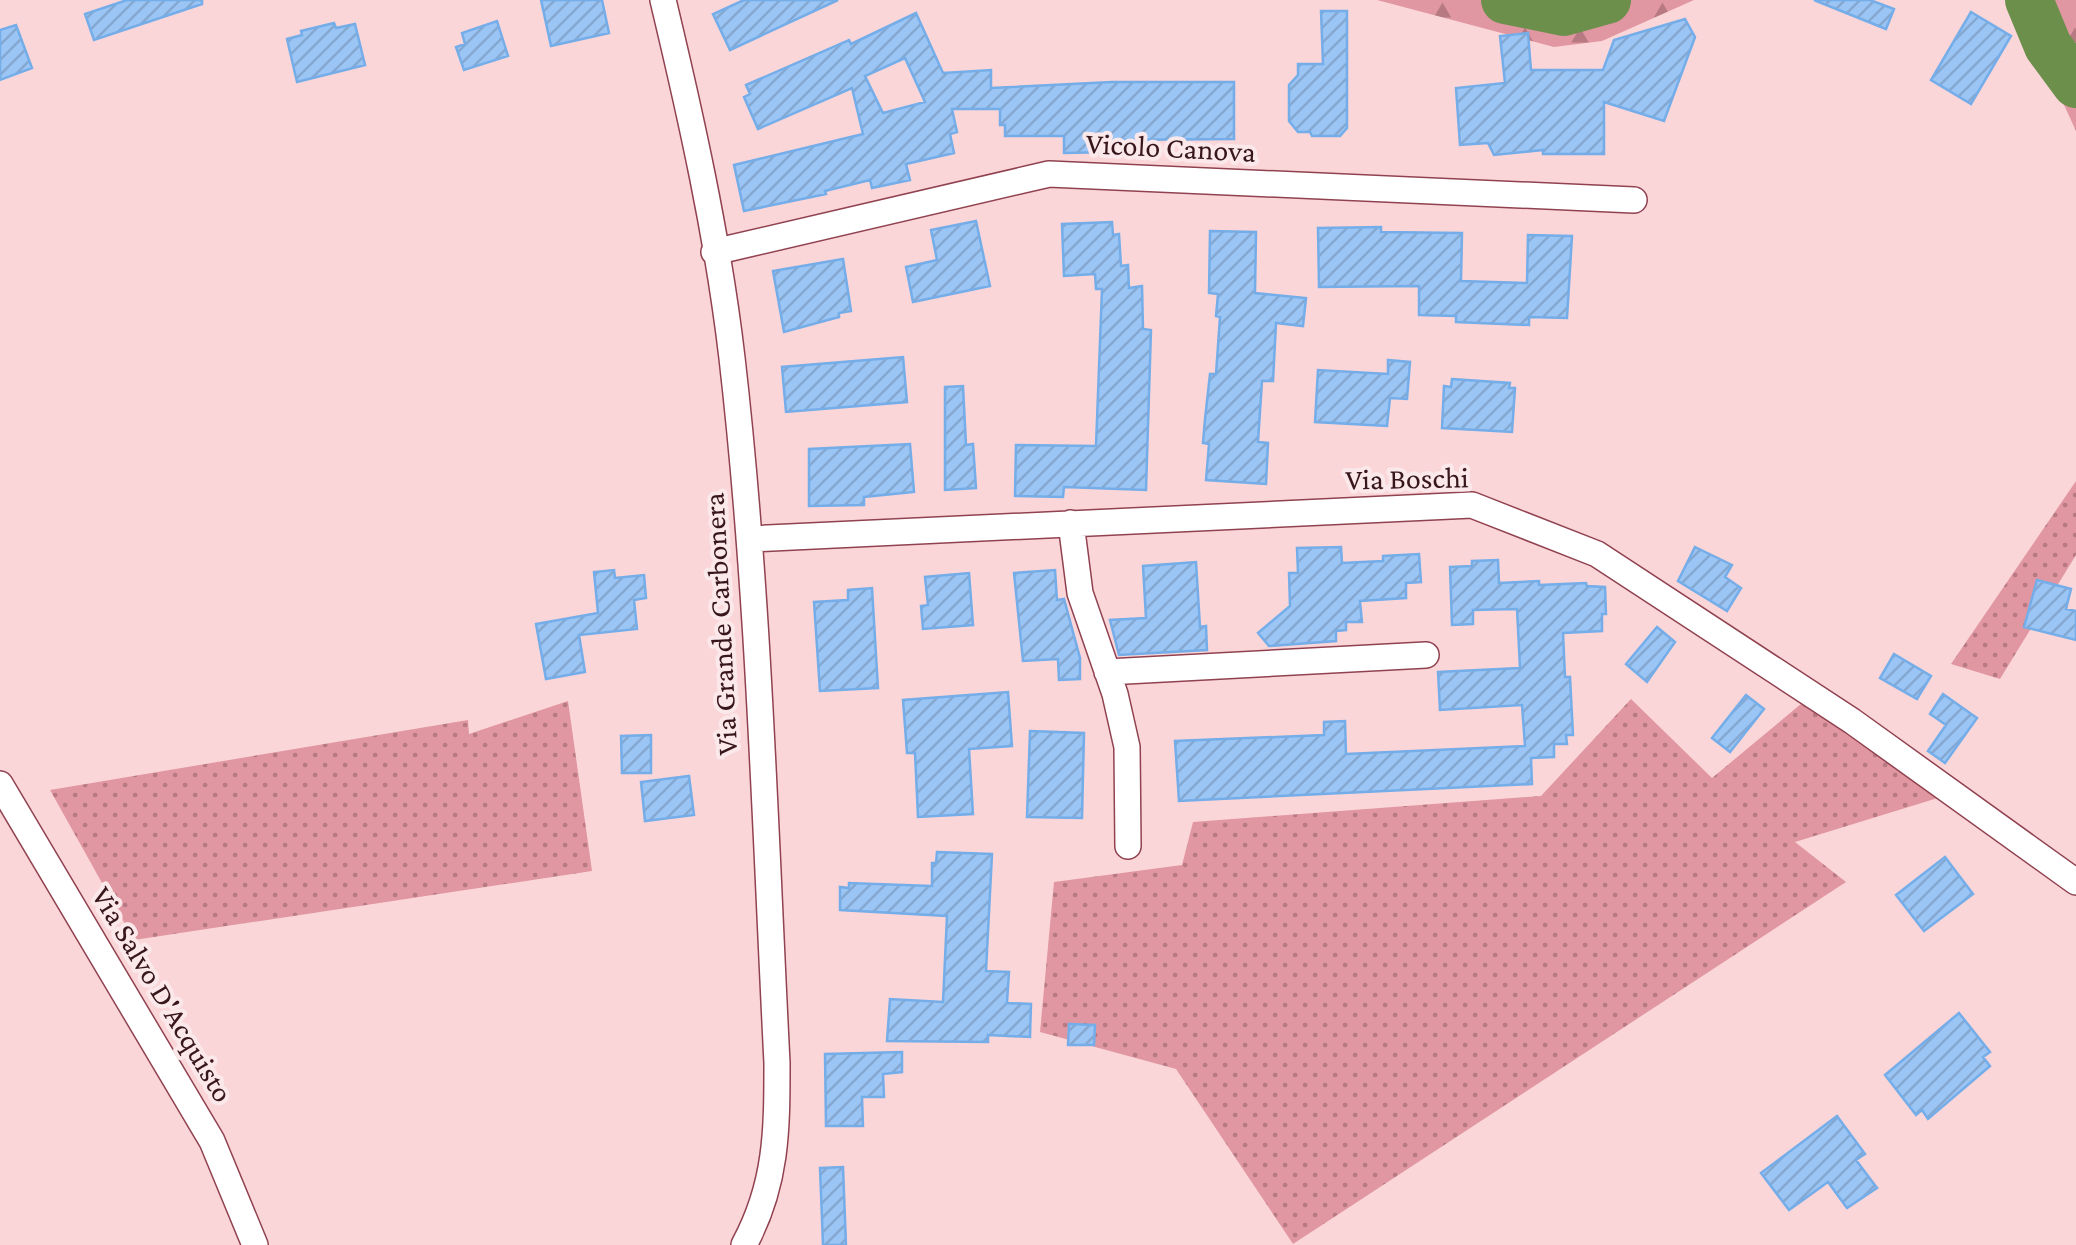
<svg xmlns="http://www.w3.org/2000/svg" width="2076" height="1245" font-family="'Crimson Pro',serif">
<defs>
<pattern id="grass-dots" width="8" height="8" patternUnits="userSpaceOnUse" patternTransform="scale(2.5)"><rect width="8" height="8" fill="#e197a1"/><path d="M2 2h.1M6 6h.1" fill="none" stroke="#b77a82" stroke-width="1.8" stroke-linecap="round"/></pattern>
<pattern id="forest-firs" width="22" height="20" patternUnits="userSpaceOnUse" patternTransform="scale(2.5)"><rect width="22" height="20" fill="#e197a1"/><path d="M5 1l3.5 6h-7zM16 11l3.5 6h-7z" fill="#b77a82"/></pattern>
<pattern id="building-hatch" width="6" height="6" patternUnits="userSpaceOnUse" patternTransform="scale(2.5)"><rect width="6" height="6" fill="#9ac5f5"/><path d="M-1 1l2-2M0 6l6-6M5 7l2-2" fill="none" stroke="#85a8d1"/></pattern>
</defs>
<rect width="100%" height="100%" fill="#fbd6d9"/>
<!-- grass -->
<path fill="url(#grass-dots)" d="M 2076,481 L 2076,555 L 2000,679 L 1951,664 Z
M 1631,699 L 1712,778 L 1807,699 L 1954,793 L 1795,842 L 1846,882 L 1293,1244 L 1176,1069 L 1040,1032 L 1054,882 L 1182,865 L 1193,822 L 1541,796 Z
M 568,701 L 592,871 L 134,940 L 50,790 L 468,720 L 469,734 Z"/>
<!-- forest -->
<path fill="url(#forest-firs)" d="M 1377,0 L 1694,0 L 1602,41 L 1554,47 Z
M 2010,0 L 2076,0 L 2076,131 L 2036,44 Z"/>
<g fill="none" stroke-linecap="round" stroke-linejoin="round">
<!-- river -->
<path stroke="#6c8f4c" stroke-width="48" d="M 1505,0 L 1564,12 L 1607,0
M 2029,0 L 2048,46 L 2076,84"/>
</g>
<!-- building -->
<path fill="url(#building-hatch)" stroke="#75ade8" stroke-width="2.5" fill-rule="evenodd" d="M 127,0 L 202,0 L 202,4 L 94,40 L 85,14 Z
M 541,0 L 602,0 L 609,33 L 551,46 Z
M 744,0 L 838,0 L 730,50 L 713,14 Z
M 1814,0 L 1870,0 L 1894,9 L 1886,29 Z
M 1321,11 L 1347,11 L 1347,128 L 1340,136 L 1312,136 L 1310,132 L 1298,132 L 1289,121 L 1289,85 L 1298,75 L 1298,64 L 1323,64 Z
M 1971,12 L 2011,36 L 1971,104 L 1931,80 Z
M 916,13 L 943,73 L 991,70 L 991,88 L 1112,82 L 1234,82 L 1234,139 L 1114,140 L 1114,152 L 1064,153 L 1064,136 L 1005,136 L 1005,125 L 1000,125 L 1000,109 L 952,109 L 957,132 L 950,134 L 954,153 L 906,164 L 910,180 L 872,188 L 870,180 L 825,191 L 826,194 L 744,211 L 734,165 L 863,134 L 852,88 L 758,129 L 744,97 L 750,94 L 746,85 L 849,40 L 851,44 ZM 905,58 L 925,102 L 883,113 L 865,76 Z
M 1685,19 L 1695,37 L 1664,121 L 1604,102 L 1604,154 L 1543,154 L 1543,150 L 1494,155 L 1488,143 L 1460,145 L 1456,88 L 1505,83 L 1500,36 L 1528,33 L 1531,70 L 1603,70 L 1614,40 Z
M 497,21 L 508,56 L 464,70 L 456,47 L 465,44 L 462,33 Z
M 334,23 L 336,28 L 355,24 L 365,65 L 297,82 L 287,39 L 302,35 L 301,31 Z
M 16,25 L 32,68 L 0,80 L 0,30 Z
M 976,221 L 990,286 L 913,302 L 906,267 L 937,260 L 931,230 Z
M 1112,222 L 1113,235 L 1119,234 L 1121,266 L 1128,265 L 1129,288 L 1142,286 L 1143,329 L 1151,330 L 1146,490 L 1064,487 L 1063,497 L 1015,496 L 1016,445 L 1096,446 L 1102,289 L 1096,289 L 1095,274 L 1064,276 L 1062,224 Z
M 1381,227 L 1381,232 L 1462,233 L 1461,281 L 1527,283 L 1528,235 L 1572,236 L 1567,318 L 1529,317 L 1529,325 L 1456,322 L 1456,316 L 1419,315 L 1419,286 L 1319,287 L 1318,228 Z
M 1210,231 L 1256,232 L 1255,293 L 1306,298 L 1303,326 L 1276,323 L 1273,381 L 1262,381 L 1258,442 L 1268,443 L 1266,484 L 1206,480 L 1209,444 L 1203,443 L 1205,419 L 1210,374 L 1216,374 L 1220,317 L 1216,316 L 1218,294 L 1209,293 Z
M 843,259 L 851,311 L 839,313 L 839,317 L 784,332 L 773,271 Z
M 903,357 L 907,402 L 786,412 L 782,367 Z
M 1388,360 L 1410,362 L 1407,399 L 1390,398 L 1387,426 L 1315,422 L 1318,370 L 1388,374 Z
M 1452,379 L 1510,383 L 1509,388 L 1515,388 L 1512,432 L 1442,428 L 1444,386 L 1451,387 Z
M 963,386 L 966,445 L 973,444 L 976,488 L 945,490 L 945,387 Z
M 910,444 L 914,492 L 864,497 L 864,505 L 809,506 L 809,449 Z
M 1341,547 L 1342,563 L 1383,561 L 1383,556 L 1419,554 L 1421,582 L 1406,583 L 1406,598 L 1360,601 L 1362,622 L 1346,622 L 1346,630 L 1336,631 L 1336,641 L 1269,646 L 1258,633 L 1290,606 L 1289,573 L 1298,573 L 1297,548 Z
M 1695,547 L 1732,565 L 1725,577 L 1741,588 L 1727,611 L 1678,581 Z
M 1498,560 L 1499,583 L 1539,581 L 1539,585 L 1586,583 L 1587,586 L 1605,587 L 1606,614 L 1602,614 L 1602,631 L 1563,633 L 1565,677 L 1570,677 L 1573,735 L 1566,735 L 1567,744 L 1554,744 L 1554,757 L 1531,758 L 1532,784 L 1179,801 L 1175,741 L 1324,735 L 1324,722 L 1345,721 L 1346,754 L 1525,746 L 1522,705 L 1440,710 L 1438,672 L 1520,668 L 1517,609 L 1473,610 L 1473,624 L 1452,625 L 1450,567 L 1472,566 L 1472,561 Z
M 1196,562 L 1200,627 L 1206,626 L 1207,650 L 1119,655 L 1110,620 L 1146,618 L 1143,566 Z
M 614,570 L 615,578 L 644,575 L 646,598 L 634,600 L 637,629 L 579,635 L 585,672 L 546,679 L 536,624 L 598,613 L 594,572 Z
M 1055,570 L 1057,600 L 1064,599 L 1080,658 L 1080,679 L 1059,680 L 1058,659 L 1023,661 L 1014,573 Z
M 969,573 L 973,625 L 923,629 L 921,606 L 928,605 L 925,577 Z
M 2037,580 L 2071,589 L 2066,609 L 2076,611 L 2076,640 L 2024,627 Z
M 872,588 L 878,688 L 820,691 L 814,602 L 848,600 L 848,590 Z
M 1657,627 L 1675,642 L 1647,682 L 1626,664 Z
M 1894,654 L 1931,676 L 1917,699 L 1880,678 Z
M 1008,692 L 1012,746 L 969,749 L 973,814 L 918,817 L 915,753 L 907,753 L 903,700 Z
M 1943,694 L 1977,718 L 1945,763 L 1928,751 L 1946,725 L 1930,714 Z
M 1746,695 L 1764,709 L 1730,752 L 1712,738 Z
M 1030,731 L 1084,733 L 1082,818 L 1027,817 Z
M 651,735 L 651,773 L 622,773 L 621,736 Z
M 689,776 L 694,815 L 645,821 L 641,782 Z
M 937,852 L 992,854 L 986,971 L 1009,972 L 1007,1003 L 1031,1004 L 1030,1037 L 988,1035 L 988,1042 L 887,1041 L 890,999 L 943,1002 L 947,916 L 840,910 L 840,887 L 849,888 L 849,883 L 932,886 L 932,863 L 936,863 Z
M 1945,857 L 1973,894 L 1924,931 L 1896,895 Z
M 1959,1013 L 1990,1052 L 1983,1057 L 1990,1066 L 1928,1119 L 1922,1110 L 1916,1115 L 1885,1075 Z
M 1069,1024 L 1095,1025 L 1094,1045 L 1068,1045 Z
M 902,1052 L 902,1072 L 883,1074 L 884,1097 L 862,1097 L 863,1126 L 826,1126 L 825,1054 Z
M 1837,1116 L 1865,1154 L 1856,1160 L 1877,1188 L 1847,1208 L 1828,1182 L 1789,1210 L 1761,1173 Z
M 843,1167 L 846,1245 L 823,1245 L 820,1168 Z"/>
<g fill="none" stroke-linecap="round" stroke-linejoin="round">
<defs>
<path id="minor" d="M 663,0 C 691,117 718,238 732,358 C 759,592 765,828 777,1063 C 777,1130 777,1184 744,1245
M 714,252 L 1049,174 L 1634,200
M 1071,523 L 1080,593 L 1115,694 L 1127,747 L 1128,846
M 749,539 L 1472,505 L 1597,554 L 1852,721 L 2076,882
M 1107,672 L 1426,655
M 0,784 L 212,1141 L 255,1245"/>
</defs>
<!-- minor casing -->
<use href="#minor" stroke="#904250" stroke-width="28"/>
<!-- minor -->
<use href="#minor" stroke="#fff" stroke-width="25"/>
</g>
<g text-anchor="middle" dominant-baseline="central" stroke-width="8" stroke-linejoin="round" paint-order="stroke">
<!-- street labels -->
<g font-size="30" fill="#37161c" stroke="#fbe8ea">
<text transform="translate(1171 147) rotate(3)">Vicolo Canova</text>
<text transform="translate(1407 478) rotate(-1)">Via Boschi</text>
<text transform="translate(720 624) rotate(-93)">Via Grande Carbonera</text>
<text transform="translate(163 994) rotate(59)">Via Salvo D'Acquisto</text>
</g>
</g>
</svg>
